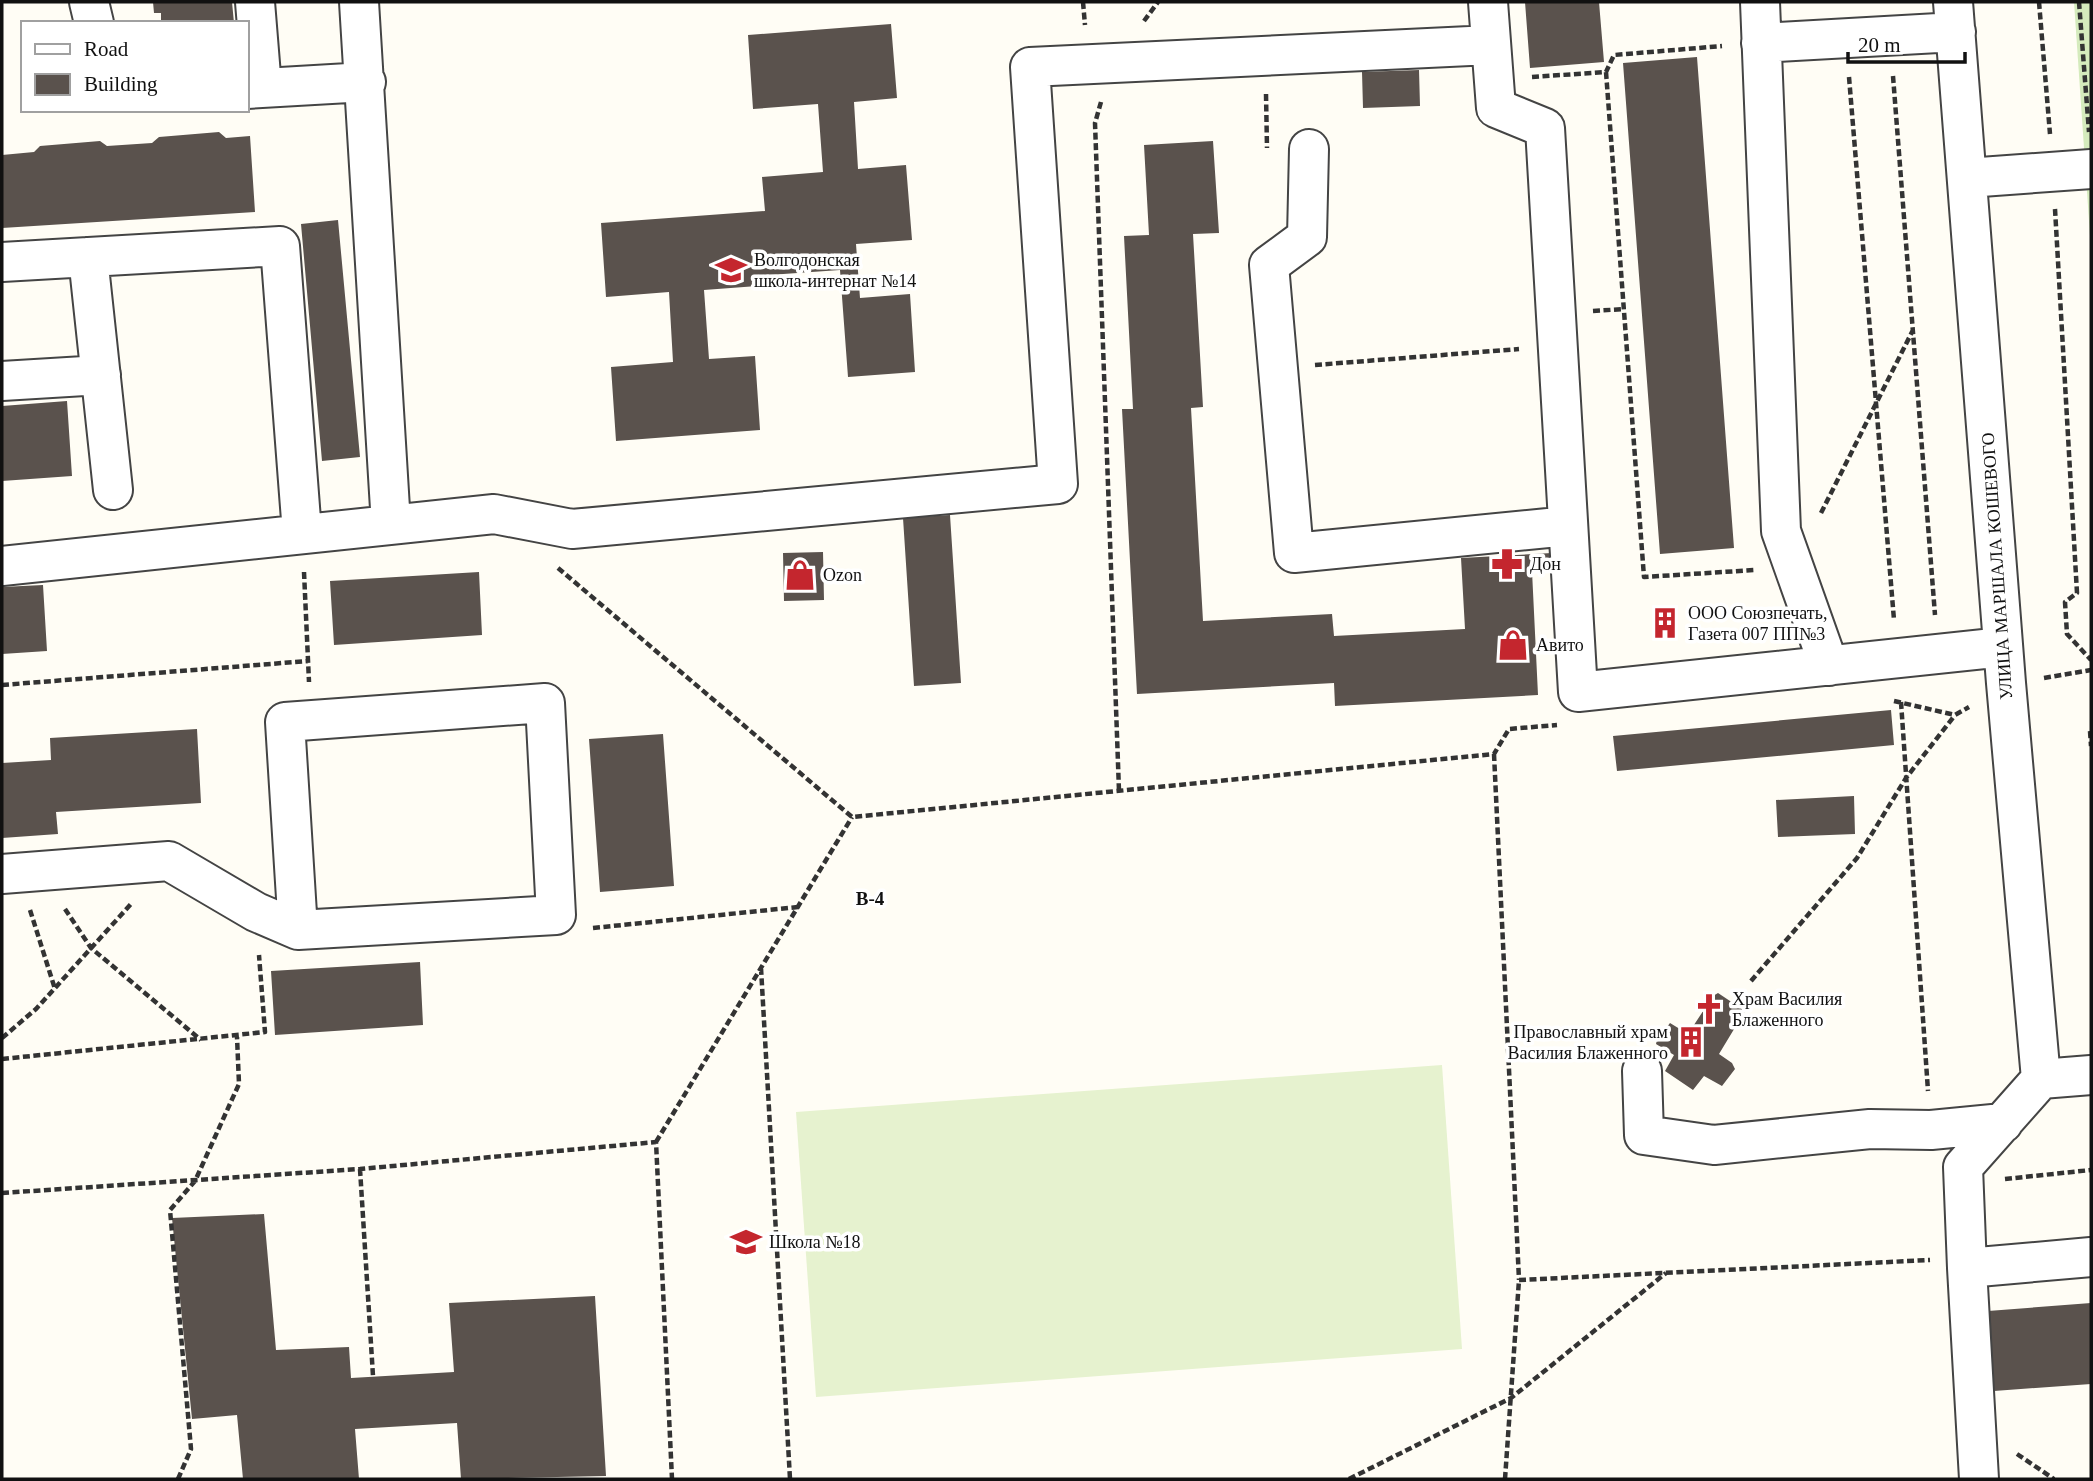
<svg xmlns="http://www.w3.org/2000/svg" width="2093" height="1481" font-family="Georgia,serif">
<rect width="100%" height="100%" fill="#fffdf5"/>
<!-- green -->
<path fill="#d5ebbd" d="M 2074,2 L 2091,2 L 2091,250 Z"/>
<!-- pitch -->
<path fill="#e6f2cf" d="M 1442,1065 L 1462,1349 L 816,1397 L 796,1112 Z"/>
<!-- building -->
<path fill="#5a524d" d="M 153,2 L 232,2 L 234,23 L 161,23 L 161,13 L 154,13 Z
M 1525,2 L 1599,2 L 1604,62 L 1530,68 Z
M 891,24 L 897,98 L 854,102 L 858,169 L 906,165 L 912,240 L 856,244 L 860,298 L 910,294 L 915,372 L 848,377 L 840,270 L 769,275 L 769,285 L 704,290 L 709,359 L 755,356 L 760,430 L 616,441 L 611,367 L 673,362 L 669,292 L 606,297 L 601,223 L 765,211 L 762,177 L 823,172 L 818,104 L 753,109 L 748,35 Z
M 1697,57 L 1734,548 L 1660,554 L 1623,63 Z
M 1419,70 L 1420,106 L 1363,108 L 1362,72 Z
M 219,132 L 226,138 L 250,136 L 255,212 L 2,228 L 2,155 L 34,152 L 40,146 L 100,141 L 107,146 L 152,143 L 159,137 Z
M 1213,141 L 1219,233 L 1193,234 L 1203,407 L 1191,408 L 1203,621 L 1332,614 L 1334,636 L 1465,629 L 1461,558 L 1552,553 L 1553,570 L 1532,571 L 1538,695 L 1335,706 L 1334,683 L 1137,694 L 1122,409 L 1133,409 L 1124,236 L 1149,235 L 1144,145 Z
M 338,220 L 360,457 L 322,461 L 301,224 Z
M 67,401 L 72,476 L 2,481 L 2,406 Z
M 950,515 L 961,683 L 914,686 L 903,518 Z
M 823,552 L 824,600 L 784,601 L 783,553 Z
M 479,572 L 482,635 L 334,645 L 330,581 Z
M 43,585 L 47,651 L 2,654 L 2,587 Z
M 1672,616 L 1674,628 L 1659,631 L 1657,618 Z
M 1891,710 L 1894,745 L 1617,771 L 1613,736 Z
M 197,729 L 201,803 L 56,812 L 58,834 L 2,838 L 2,763 L 51,760 L 50,738 Z
M 663,734 L 674,886 L 600,892 L 589,739 Z
M 1854,796 L 1855,834 L 1778,837 L 1776,800 Z
M 420,962 L 423,1025 L 275,1035 L 271,971 Z
M 1718,993 L 1745,1011 L 1719,1054 L 1732,1063 L 1735,1069 L 1722,1086 L 1704,1076 L 1693,1090 L 1665,1071 L 1674,1055 L 1656,1044 L 1657,1040 L 1670,1023 L 1688,1034 L 1713,996 Z
M 264,1214 L 276,1350 L 349,1347 L 351,1378 L 454,1372 L 449,1303 L 595,1296 L 606,1476 L 461,1479 L 457,1423 L 355,1429 L 359,1479 L 243,1479 L 237,1415 L 192,1419 L 172,1218 Z
M 2091,1303 L 2091,1384 L 1994,1391 L 1988,1311 Z"/>
<g fill="none" stroke-linecap="round" stroke-linejoin="round">
<defs>
<path id="minor" d="M 89,2 L 94,23
M 255,2 L 262,88
M 359,2 L 391,525
M 1488,2 L 1496,108 L 1545,128 L 1578,692 L 2003,647
M 1760,2 L 1781,531 L 1829,666
M 1953,2 L 2006,683 L 2041,1079
M 1761,43 L 1956,32
M 247,89 L 366,82
M 1309,149 L 1307,237 L 1269,265 L 1294,553 L 1568,526
M 1967,178 L 2091,169
M 88,257 L 113,490
M 2,262 L 280,246 L 302,533
M 2,381 L 101,375
M 2,566 L 494,514 L 572,529 L 1058,484 L 1030,67 L 1491,45
M 2,874 L 169,861 L 256,912 L 298,930 L 556,915 L 545,703 L 285,722 L 298,930
M 1642,1071 L 1644,1135 L 1714,1145 L 1870,1129 L 1931,1130 L 2003,1123
M 2041,1079 L 1963,1167 L 1967,1268 L 2091,1257
M 2041,1079 L 2091,1075
M 1967,1268 L 1979,1479"/>
</defs>
<!-- minor casing -->
<use href="#minor" stroke="#444" stroke-width="42"/>
<!-- path -->
<path stroke="#333" stroke-width="4.5" stroke-dasharray="7 3.5" stroke-linecap="butt" d="M 1083,2 L 1085,25
M 2039,2 L 2050,134
M 2079,2 L 2089,132
M 1144,21 L 1158,2
M 1606,72 L 1644,577 L 1755,570
M 1893,76 L 1935,615
M 1532,77 L 1606,72 L 1614,55 L 1722,46
M 1849,77 L 1894,620
M 1266,94 L 1267,148
M 1101,102 L 1095,123 L 1119,791
M 2055,209 L 2077,593 L 2065,602 L 2067,634 L 2091,660
M 1593,311 L 1624,309
M 1315,365 L 1519,349
M 1821,513 L 1913,330
M 558,568 L 852,817 L 1494,754 L 1509,729 L 1557,725
M 304,572 L 309,682
M 2044,678 L 2091,670
M 2,685 L 308,661
M 1894,701 L 1955,715 L 1969,707
M 1901,702 L 1928,1091
M 2090,731 L 2091,746
M 1494,754 L 1519,1280
M 65,909 L 91,948 L 201,1040
M 30,910 L 55,989
M 593,928 L 798,907
M 761,968 L 790,1479
M 1751,981 L 1857,858 L 1906,778 L 1955,715
M 2,1038 L 36,1009 L 131,904
M 2,1059 L 265,1032 L 259,955
M 656,1142 L 852,817
M 360,1169 L 373,1376
M 2005,1179 L 2091,1170
M 2,1193 L 360,1169 L 656,1142 L 672,1479
M 2017,1454 L 2054,1479
M 178,1479 L 191,1449 L 170,1210 L 195,1181 L 239,1084 L 237,1037
M 1349,1479 L 1511,1398 L 1666,1273
M 1505,1479 L 1519,1280 L 1930,1260"/>
<!-- minor -->
<use href="#minor" stroke="#fff" stroke-width="38"/>
</g>
<!-- icons -->
<defs>
<symbol id="school-bare" viewBox="-9 -9 18 18"><path d="M0-5L7-2L0 1L-7-2ZM-4 1L0 2.5L4 1V4Q0 6-4 4Z" fill="#c4262e" stroke="#fff" stroke-width="2.5" paint-order="stroke"/></symbol>
<symbol id="pharmacy-bare" viewBox="-9 -9 18 18"><path d="M-2-6h4v4h4v4h-4v4h-4v-4h-4v-4h4Z" fill="#c4262e" stroke="#fff" stroke-width="2.5" paint-order="stroke"/></symbol>
<symbol id="shop-bare" viewBox="-9 -9 18 18"><path d="M-5-2.5h2.3a2.7 3.5 0 0 1 5.4 0H5L5.5 6h-11ZM-1.5-2.5h3a1.5 2.3 0 0 0-3 0Z" fill="#c4262e" stroke="#fff" stroke-width="2.5" paint-order="stroke"/></symbol>
<symbol id="building-bare" viewBox="-9 -9 18 18"><path d="M-4-6H4V6H1V3H-1V6H-4ZM-2.5-4.3h1.7v1.8h-1.7ZM.8-4.3h1.7v1.8H.8ZM-2.5-1h1.7V.8h-1.7ZM.8-1h1.7V.8H.8Z" fill="#c4262e" stroke="#fff" stroke-width="2.5" paint-order="stroke"/></symbol>
<symbol id="church-bare" viewBox="-9 -9 18 18"><path d="M-1.2-6h2.4v3.5h3.3v2.4h-3.3V6h-2.4V-.1h-3.3v-2.4h3.3Z" fill="#c4262e" stroke="#fff" stroke-width="2.5" paint-order="stroke"/></symbol>
</defs>
<g fill-rule="evenodd">
<use href="#school-bare" x="709" y="248" width="44" height="44"/>
<use href="#pharmacy-bare" x="1485" y="542" width="44" height="44"/>
<use href="#shop-bare" x="778" y="553" width="44" height="44"/>
<use href="#building-bare" x="1643" y="601" width="44" height="44"/>
<use href="#shop-bare" x="1491" y="623" width="44" height="44"/>
<use href="#church-bare" x="1687" y="987" width="44" height="44"/>
<use href="#building-bare" x="1669" y="1020" width="44" height="44"/>
<use href="#school-bare" x="724" y="1220" width="44" height="44"/>
</g>
<g text-anchor="middle" dominant-baseline="central" stroke-width="7" stroke-linejoin="round" paint-order="stroke">
<!-- poi labels -->
<g font-size="18" fill="#111" stroke="#fff" text-anchor="start">
<text x="754" y="260">Волгодонская<tspan x="754" dy="21">школа-интернат №14</tspan></text>
<text x="1530" y="564">Дон</text>
<text x="823" y="575">Ozon</text>
<text x="1688" y="613">ООО Союзпечать,<tspan x="1688" dy="21">Газета 007 ПП№3</tspan></text>
<text x="1536" y="645">Авито</text>
<text x="1732" y="999">Храм Василия<tspan x="1732" dy="21">Блаженного</tspan></text>
<text x="1668" y="1032" text-anchor="end">Православный храм<tspan x="1668" dy="21">Василия Блаженного</tspan></text>
<text x="769" y="1242">Школа №18</text>
</g>
<!-- street labels -->
<g font-size="18" fill="#111" stroke="#fff">
<text transform="translate(1997 566) rotate(-94)">УЛИЦА МАРШАЛА КОШЕВОГО</text>
</g>
<!-- neighbourhood labels -->
<g font-size="19" font-weight="bold" fill="#111" stroke="#fff">
<text x="870" y="898">В-4</text>
</g>
</g>
<!-- border -->
<rect width="2093" height="1481" fill="none" stroke="#111111" stroke-width="7"/>
<!-- legend -->
<rect x="21" y="21" width="228" height="91" fill="#ffffff" stroke="#a0a0a0" stroke-width="2"/>
<rect x="35" y="44" width="35" height="10" fill="#ffffff" stroke="#a0a0a0" stroke-width="2"/>
<text x="84" y="56" font-size="21" fill="#111111">Road</text>
<rect x="35" y="74" width="35" height="21" fill="#5a524d" stroke="#a0a0a0" stroke-width="2"/>
<text x="84" y="91" font-size="21" fill="#111111">Building</text>
<!-- scale -->
<path d="M1848 52v10h117v-10" fill="none" stroke="#111111" stroke-width="3.5"/>
<text x="1858" y="52" font-size="21" fill="#111111" stroke="#ffffff" stroke-width="5" paint-order="stroke">20 m</text>
</svg>
